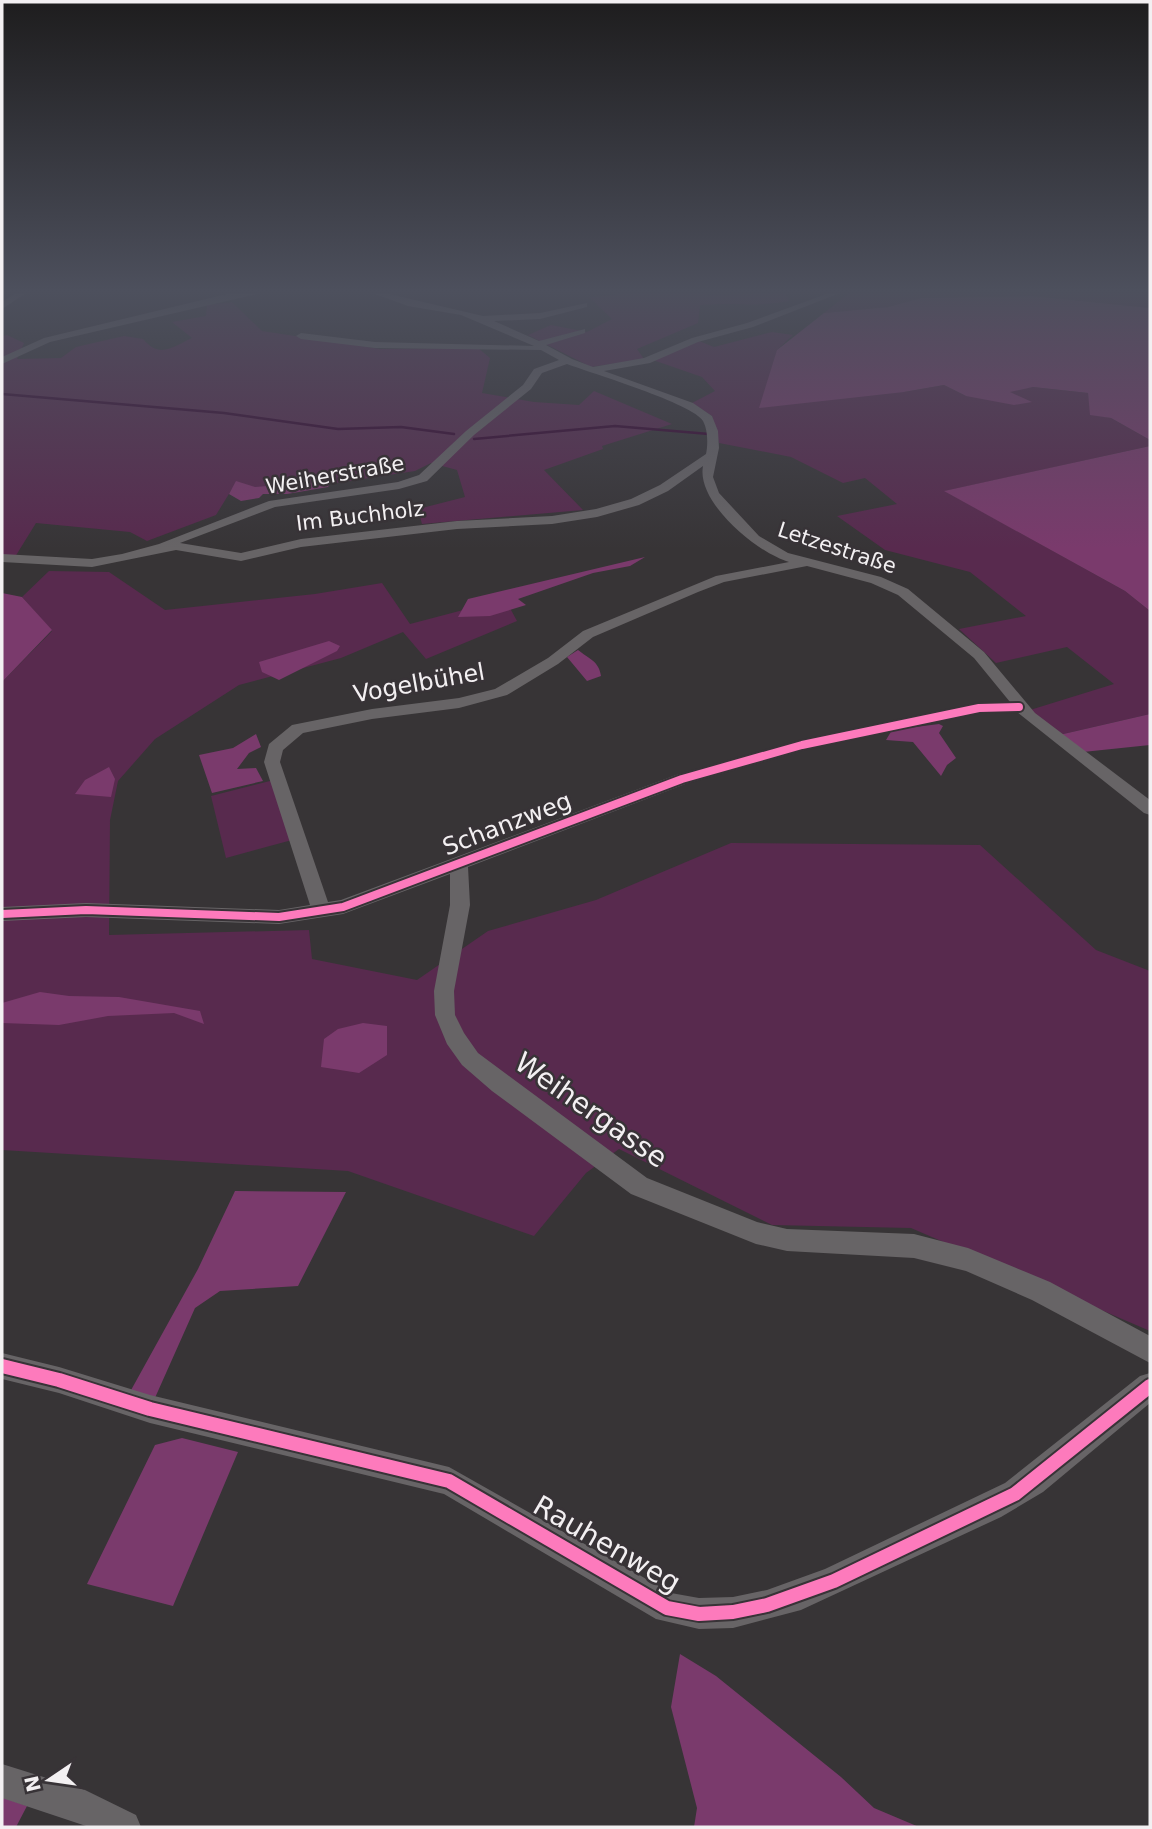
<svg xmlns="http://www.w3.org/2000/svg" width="1152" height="1829" font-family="'DejaVu Sans',sans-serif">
<rect width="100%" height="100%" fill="#373436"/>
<!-- green -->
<path fill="#582a4e" d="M 616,293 L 705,293 L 707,295 L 785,293 L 789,301 C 760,307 730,302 700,305 L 698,323 L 637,349 L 644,359 L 591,367 L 528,335 L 551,325 L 587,332 L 612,319 L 589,297 L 615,295 Z
M 849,293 L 1150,293 L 1150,308 L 1033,296 L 921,298 L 888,307 L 824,313 Z
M 232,302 L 262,331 L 380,349 L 478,348 L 490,358 L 482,393 L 534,402 L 579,405 L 594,391 L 672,424 L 602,446 L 603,449 L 544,470 L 583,510 L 422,524 L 418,509 L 465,497 L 457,470 L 431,463 L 415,471 L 303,488 L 232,489 L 216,515 L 147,541 L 130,532 L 36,523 L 15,557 L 2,556 L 2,336 L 7,335 L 24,343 L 17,359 L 61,358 L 76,347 L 124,336 L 143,339 C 160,359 172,347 192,338 L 172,322 L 206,316 L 207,305 Z
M 772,332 L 793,335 L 777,350 L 904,392 L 944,385 L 966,396 L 1033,387 L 1088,393 L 1091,414 L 1111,418 L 1150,440 L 1150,446 L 945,491 L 1125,591 L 1150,611 L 1150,714 L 1059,735 L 1030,710 L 1114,684 L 1067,647 L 996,663 L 959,629 L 1026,616 L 970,572 L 885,550 L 837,516 L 897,504 L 865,478 L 843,483 L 791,457 L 719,443 L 712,416 L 692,403 L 715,391 L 702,377 L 653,360 L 699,341 L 714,347 Z
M 49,571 L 109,572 L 165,610 L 315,594 L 382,583 L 410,624 L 505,599 L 517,621 L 426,659 L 403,632 L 341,658 L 239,685 L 155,739 L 118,781 L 110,820 L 109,935 L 309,930 L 312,959 L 417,980 L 488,931 L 596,900 L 731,843 L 980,845 L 1096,950 L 1150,971 L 1150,1331 L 911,1228 L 772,1225 L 619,1149 L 586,1173 L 534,1236 L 348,1171 L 2,1150 L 2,682 L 52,631 L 22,597 Z
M 274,780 L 292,840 L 226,858 L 211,796 Z"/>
<!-- forest -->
<path fill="#7a3a6c" d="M 1033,296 L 1150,308 L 1150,440 L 1111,418 L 1090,415 L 1088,393 L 1033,387 L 1010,392 L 1032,402 L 1014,405 L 966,396 L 944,385 L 904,392 L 759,408 L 777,350 L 824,313 L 888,307 L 921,298 Z
M 1150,446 L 1150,611 L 1125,591 L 944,491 Z
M 236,481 L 255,487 L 332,481 L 328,487 L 287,494 L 263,494 L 259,498 L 241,501 L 229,494 Z
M 645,557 L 630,566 L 593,573 L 518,599 L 526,605 L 490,616 L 458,617 L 468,599 Z
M 2,593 L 22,597 L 52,630 L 2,682 Z
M 329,641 L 340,646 L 337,651 L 279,680 L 262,672 L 259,662 Z
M 578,650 C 589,659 599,661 601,676 L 587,681 L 567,657 Z
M 1150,714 L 1150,745 L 1083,752 L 1059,735 Z
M 939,724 L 943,726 L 939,733 L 956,758 L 947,765 L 941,776 L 913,742 L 886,740 L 892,730 Z
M 256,734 L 261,747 L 249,753 L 237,769 L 256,768 L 263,781 L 212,793 L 199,755 L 233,748 Z
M 109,767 L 115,779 L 111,797 L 75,794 L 85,780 Z
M 40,992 L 69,996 L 119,997 L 200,1011 L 204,1024 L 174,1013 L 108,1016 L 59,1025 L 2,1023 L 2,1003 Z
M 363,1023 L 387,1026 L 387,1055 L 359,1073 L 321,1067 L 324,1039 L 338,1029 Z
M 235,1191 L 346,1192 L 298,1286 L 220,1291 L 195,1308 L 150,1409 L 125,1401 L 198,1269 Z
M 182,1438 L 238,1452 L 173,1606 L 87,1584 L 155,1445 Z
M 680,1654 L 716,1676 L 841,1777 L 874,1808 L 919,1827 L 694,1827 L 697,1808 L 671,1707 Z
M 2,1797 L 27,1806 L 16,1827 L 2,1827 Z"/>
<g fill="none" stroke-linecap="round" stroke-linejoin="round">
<!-- stream -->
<path stroke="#370630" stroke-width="2.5" d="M 2,394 L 224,413 L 338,429 L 401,427 L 454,434
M 474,439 L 615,426 L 709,434"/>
<!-- minor -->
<path fill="#676466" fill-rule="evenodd" d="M 16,293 L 26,293 L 2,309 L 2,302 Z
M 231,293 L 261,293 L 50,342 L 2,364 L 2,357 L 44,338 Z
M 372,293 L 385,293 L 483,316 L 540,313 L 587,303 L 587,307 L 540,319 L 494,321 L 539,341 L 585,329 L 585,333 L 546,345 L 572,359 L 593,367 L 644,358 L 692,338 L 747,323 L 829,293 L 840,293 L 753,327 L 698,342 L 650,363 L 604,371 L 693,403 L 712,416 L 718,431 L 719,448 L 713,477 L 719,493 L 759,536 L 788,553 L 881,577 L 908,589 L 984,652 L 1035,713 L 1150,800 L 1150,815 L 1144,813 L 1017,712 L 979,713 L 804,750 L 688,783 L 468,867 L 470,905 L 454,991 L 455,1015 L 464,1033 L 478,1053 L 647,1178 L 757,1222 L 787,1229 L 914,1234 L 968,1248 L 1050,1282 L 1150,1336 L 1150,1363 L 1032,1300 L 966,1271 L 914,1258 L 787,1251 L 756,1244 L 631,1194 L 492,1091 L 462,1065 L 447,1044 L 435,1015 L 434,991 L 450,905 L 450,874 L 343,914 L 279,924 L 86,917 L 2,921 L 2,907 L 86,903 L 279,910 L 310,905 L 264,762 L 269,744 L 292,725 L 372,709 L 459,698 L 495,689 L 548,658 L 583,631 L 716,576 L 789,562 C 757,553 696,502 703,466 L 668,491 L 639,505 L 597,517 L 552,524 L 457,529 L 301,547 L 241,561 L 176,550 L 92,567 L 2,562 L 2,554 L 92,559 L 122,554 L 159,544 L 269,501 L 398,482 L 419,475 L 466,431 L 523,385 L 534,369 L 559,360 L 541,350 L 375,348 L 301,339 L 296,336 L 301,333 L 375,342 L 534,346 L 461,315 L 408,306 ZM 567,364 C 591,373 694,404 703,421 C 708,430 708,445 706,454 L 660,485 L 631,499 L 596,509 L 552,516 L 457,521 L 301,539 L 241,553 L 180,543 L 275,507 L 399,489 L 427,481 L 474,435 L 531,389 L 542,373 ZM 807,566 L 871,583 L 898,595 L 974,658 L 1010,702 L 979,703 L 802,740 L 676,775 L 341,900 L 328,902 L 280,762 L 283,750 L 303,733 L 372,719 L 459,708 L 507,695 L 558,664 L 593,637 L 698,592 L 724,582 Z
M 2,1353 L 59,1367 L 150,1395 L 449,1467 L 671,1593 L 699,1598 L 733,1597 L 767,1590 L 825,1569 L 1005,1483 L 1140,1376 L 1150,1373 L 1150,1403 L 1043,1492 L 1001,1517 L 801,1610 L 733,1628 L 699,1629 L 656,1619 L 444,1494 L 150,1423 L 59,1393 L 2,1379 Z
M 2,1764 L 85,1790 L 136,1815 L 141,1827 L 89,1827 L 2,1798 Z"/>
<defs>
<path id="cycleway-far1" d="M 2,914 L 86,910 L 279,917 L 343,907 L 682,779 L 802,745 L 979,708 L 1019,707"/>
<path id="cycleway" d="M 2,1366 L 59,1380 L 150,1409 L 449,1481 L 667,1608 L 699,1614 L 733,1612 L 767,1605 L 834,1581 L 1015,1494 L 1150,1386"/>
</defs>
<!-- cycleway-far1 casing -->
<use href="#cycleway-far1" stroke="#383337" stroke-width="12"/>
<!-- cycleway casing -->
<use href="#cycleway" stroke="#383337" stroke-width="18"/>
<!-- cycleway-far1 -->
<use href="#cycleway-far1" stroke="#fd7abc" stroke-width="8"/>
<!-- cycleway -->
<use href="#cycleway" stroke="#fd7abc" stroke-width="14"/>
</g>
<!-- sky -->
<linearGradient id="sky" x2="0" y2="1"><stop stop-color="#1e1d1e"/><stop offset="0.53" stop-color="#4d505d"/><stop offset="1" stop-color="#4d505d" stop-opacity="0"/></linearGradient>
<rect width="1152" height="549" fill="url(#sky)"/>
<g text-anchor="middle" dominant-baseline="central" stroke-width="5" stroke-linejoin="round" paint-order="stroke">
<!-- far-street labels -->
<g font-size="21" fill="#f3f0f2" stroke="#383337">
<text transform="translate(335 475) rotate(-10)">Weiherstraße</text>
<text transform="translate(360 516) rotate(-7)">Im Buchholz</text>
<text transform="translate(837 548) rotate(18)">Letzestraße</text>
</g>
<!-- street labels -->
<g font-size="24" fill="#f3f0f2" stroke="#383337">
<text transform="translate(419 683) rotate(-10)">Vogelbühel</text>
<text transform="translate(507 824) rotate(-21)">Schanzweg</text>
</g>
<!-- near-street labels -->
<g font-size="28" fill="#f3f0f2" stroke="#383337">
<text transform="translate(591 1110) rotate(35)">Weihergasse</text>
<text transform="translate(607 1544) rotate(30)">Rauhenweg</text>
</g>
</g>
<!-- border -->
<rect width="1152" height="1829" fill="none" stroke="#f3f0f2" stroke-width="7"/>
<!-- north arrow -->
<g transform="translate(49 1780) rotate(257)" stroke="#383337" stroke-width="5" paint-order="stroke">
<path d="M0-5L12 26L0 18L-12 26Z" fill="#f3f0f2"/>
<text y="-10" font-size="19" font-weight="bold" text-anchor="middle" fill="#f3f0f2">N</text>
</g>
</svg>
